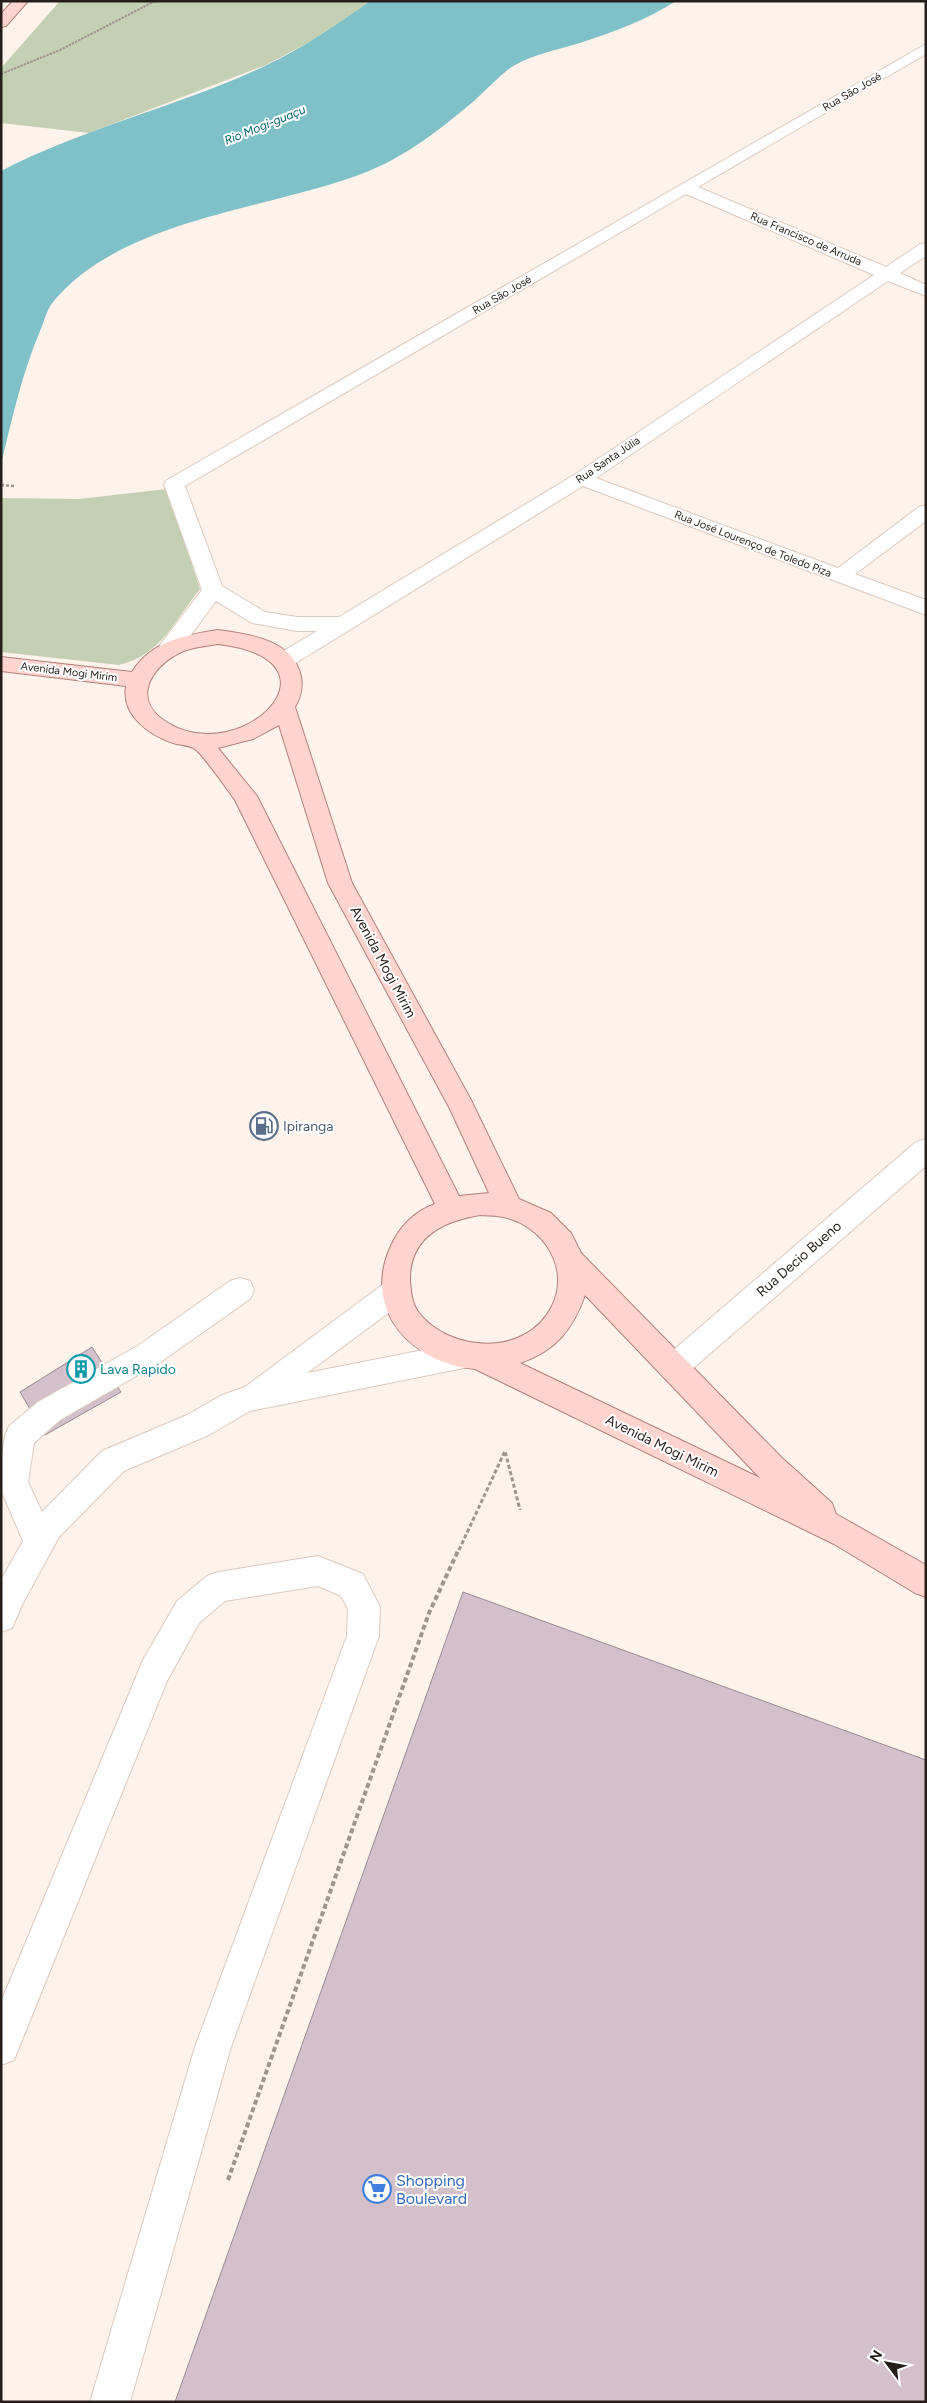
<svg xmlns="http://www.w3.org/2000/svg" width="927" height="2403" font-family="Figtree,sans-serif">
<rect width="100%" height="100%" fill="#fef3eb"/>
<!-- green -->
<path fill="#c4d0b3" d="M 60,1 L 370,1 L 330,31 L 266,65 L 89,133 L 1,123 L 1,68 Z
M 167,489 L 200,589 C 175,620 161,655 119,665 L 1,652 L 1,498 L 79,499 Z"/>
<!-- water -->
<path fill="#7fc0c9" d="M 370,1 L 676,1 C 647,20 613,32 580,43 C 557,50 530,55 510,68 C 497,78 486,90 474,101 C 442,128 408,155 369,171 C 272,210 123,217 53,302 C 48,308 45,318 42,326 C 23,370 12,418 1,464 L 1,171 C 86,127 181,106 267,65 C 304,47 337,25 370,1 Z"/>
<!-- building -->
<path fill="#d4c0ca" stroke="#9c8a93" d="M 92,1347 L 121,1392 L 45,1435 L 20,1392 Z
M 463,1592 L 926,1760 L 926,2402 L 175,2402 Z"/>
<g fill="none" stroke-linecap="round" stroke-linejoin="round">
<defs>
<path id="minor" d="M 926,44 L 926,54 L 698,187 L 886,267 L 920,244 L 926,243 L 926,256 L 900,273 L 926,285 L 926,296 L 888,281 L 596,478 L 838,568 L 919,507 L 926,505 L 926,521 L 855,574 L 926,600 L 926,615 L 583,486 L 291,666 L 283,668 L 275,666 L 272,661 L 275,656 L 317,631 L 297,631 L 252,623 L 216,601 L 176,655 L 168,657 L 160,655 L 157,650 L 160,645 L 202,590 L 164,484 L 167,480 ZM 686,194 L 874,275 L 574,475 L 339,617 L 297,617 L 265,612 L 222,586 L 185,486 Z
M 926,1139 L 926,1166 L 683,1377 L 673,1381 L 663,1377 L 658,1368 L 663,1359 L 916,1142 Z
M 240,1278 L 250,1281 L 254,1290 L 250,1299 L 159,1363 L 60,1420 L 34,1443 L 28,1482 L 42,1512 L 102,1451 L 187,1415 L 222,1395 L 245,1387 L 386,1282 L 396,1279 L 406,1282 L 410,1291 L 406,1300 L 307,1373 L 464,1342 L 474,1346 L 479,1355 L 474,1364 L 464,1368 L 250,1411 L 209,1435 L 124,1471 L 59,1537 L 23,1603 L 12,1628 L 1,1632 L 1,1580 L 23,1541 L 1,1490 L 1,1460 L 5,1436 L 9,1426 L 38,1402 L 139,1345 L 230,1281 Z
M 318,1556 L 363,1574 L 380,1607 L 379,1636 L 231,2047 L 130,2402 L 90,2402 L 195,2047 L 347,1636 L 348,1609 L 341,1596 L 318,1586 L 225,1601 L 199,1623 L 167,1681 L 14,2060 L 1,2065 L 1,2002 L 143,1660 L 177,1601 L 207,1576 L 218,1572 Z"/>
<path id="major" d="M 13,1 L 28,1 L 6,26 L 1,27 L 1,14 Z
M 218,630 C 249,634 294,640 301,677 C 303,688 301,697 295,707 L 352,883 L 471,1100 L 519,1199 L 551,1213 L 571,1233 L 581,1253 L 781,1457 L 832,1503 L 836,1514 L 926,1565 L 926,1597 L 915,1593 L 834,1544 L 475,1369 C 413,1363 362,1312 390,1248 C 399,1227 413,1212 435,1204 L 235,800 C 226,788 205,757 195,749 C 190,745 179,745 173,743 C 149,735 121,715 126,686 L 1,671 L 1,657 L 132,672 C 151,641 185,635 218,630 ZM 218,644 C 351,660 243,768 168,723 C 131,701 149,668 181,652 C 193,647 206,646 218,644 ZM 279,725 L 328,883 L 450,1109 L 489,1193 L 459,1196 L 257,796 L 218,748 L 253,739 ZM 480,1215 C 487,1216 495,1215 503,1217 C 543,1225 571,1268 552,1306 C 527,1357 451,1353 419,1313 C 412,1304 411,1292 410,1281 C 409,1237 443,1221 480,1215 ZM 585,1295 L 759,1477 L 760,1478 L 520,1363 C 556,1351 573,1329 585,1295 Z"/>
</defs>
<!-- minor casing -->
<use href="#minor" stroke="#dbc9bc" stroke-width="2"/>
<!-- major casing -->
<use href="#major" stroke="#b3817a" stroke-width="2"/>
<!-- path-far3 -->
<path stroke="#9f958f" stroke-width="2" stroke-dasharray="2.5 1" stroke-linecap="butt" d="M 1,74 L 60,50 L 155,1"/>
<!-- path-far2 -->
<path stroke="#9f958f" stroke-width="2.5" stroke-dasharray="3 2" stroke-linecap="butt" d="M 1,485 L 14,486"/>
<!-- path-far1 -->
<path stroke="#9f958f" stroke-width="3" stroke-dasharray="4 2.5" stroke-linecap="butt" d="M 459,1550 L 505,1451 L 520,1510"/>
<!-- path -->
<path stroke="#9f958f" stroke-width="4" stroke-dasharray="5 3" stroke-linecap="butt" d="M 228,2180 L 429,1613 L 459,1549"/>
<!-- minor -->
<use href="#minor" fill="#fff" fill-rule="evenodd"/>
<!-- major -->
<use href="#major" fill="#ffd3ce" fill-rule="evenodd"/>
</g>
<!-- icons -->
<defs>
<symbol id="fuel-ring" viewBox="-11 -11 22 22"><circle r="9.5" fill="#fff" stroke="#5c6f8a" stroke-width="1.5"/><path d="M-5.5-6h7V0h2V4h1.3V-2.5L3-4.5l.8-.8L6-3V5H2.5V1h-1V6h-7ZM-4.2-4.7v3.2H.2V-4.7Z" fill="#5c6f8a"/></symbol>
<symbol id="building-ring" viewBox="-11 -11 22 22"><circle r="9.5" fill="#fff" stroke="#0f9aa8" stroke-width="1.5"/><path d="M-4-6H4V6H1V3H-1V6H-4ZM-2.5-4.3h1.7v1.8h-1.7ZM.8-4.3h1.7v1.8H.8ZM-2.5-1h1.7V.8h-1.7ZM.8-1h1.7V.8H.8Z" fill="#0f9aa8"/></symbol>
<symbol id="supermarket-ring" viewBox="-11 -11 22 22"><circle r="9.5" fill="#fff" stroke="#3f7fe0" stroke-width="1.5"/><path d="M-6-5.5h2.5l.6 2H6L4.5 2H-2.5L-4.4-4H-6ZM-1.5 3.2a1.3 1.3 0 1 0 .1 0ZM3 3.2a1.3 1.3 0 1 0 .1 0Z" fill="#3f7fe0"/></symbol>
</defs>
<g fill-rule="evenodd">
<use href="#fuel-ring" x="248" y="1110" width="32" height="32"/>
<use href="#building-ring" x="65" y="1353" width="32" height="32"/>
<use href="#supermarket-ring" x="361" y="2173" width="32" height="32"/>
</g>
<g text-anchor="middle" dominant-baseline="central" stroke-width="4" stroke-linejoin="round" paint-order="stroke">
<!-- far-street labels -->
<g font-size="11" fill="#251e19" stroke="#fff">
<text transform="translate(852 92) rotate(-30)">Rua São José</text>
<text transform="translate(806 239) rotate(23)">Rua Francisco de Arruda</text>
<text transform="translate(502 295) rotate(-30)">Rua São José</text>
<text transform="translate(608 460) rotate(-34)">Rua Santa Júlia</text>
<text transform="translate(753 544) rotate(21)">Rua José Lourenço de Toledo Piza</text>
<text transform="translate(69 672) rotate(7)">Avenida Mogi Mirim</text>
</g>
<!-- far-water labels -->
<g font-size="12" font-style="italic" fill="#01626d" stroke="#fff">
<text transform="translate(265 125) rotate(-22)">Rio Mogi-guaçu</text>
</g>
<!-- street labels -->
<g font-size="14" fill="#251e19" stroke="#fff">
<text transform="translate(383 962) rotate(62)">Avenida Mogi Mirim</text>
<text transform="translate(799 1259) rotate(-41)">Rua Decio Bueno</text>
<text transform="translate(662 1446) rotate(26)">Avenida Mogi Mirim</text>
</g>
<!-- service labels -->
<g font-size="14" fill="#4e5e75" stroke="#fff" text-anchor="start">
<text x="283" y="1126">Ipiranga</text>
</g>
<!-- culture labels -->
<g font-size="14" fill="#0d838f" stroke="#fff" text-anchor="start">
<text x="100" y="1369">Lava Rapido</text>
</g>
<!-- near-shop labels -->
<g font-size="16" fill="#366cbe" stroke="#fff" text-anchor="start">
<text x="396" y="2180">Shopping<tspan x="396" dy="18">Boulevard</tspan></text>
</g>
</g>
<!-- border -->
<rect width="927" height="2403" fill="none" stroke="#251e19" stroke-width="5"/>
<!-- north arrow -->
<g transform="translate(887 2363) rotate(302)" stroke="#ffffff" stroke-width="4" paint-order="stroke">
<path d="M0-4L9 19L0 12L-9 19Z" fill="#251e19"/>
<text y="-8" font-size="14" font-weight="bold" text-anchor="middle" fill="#251e19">N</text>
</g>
</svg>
